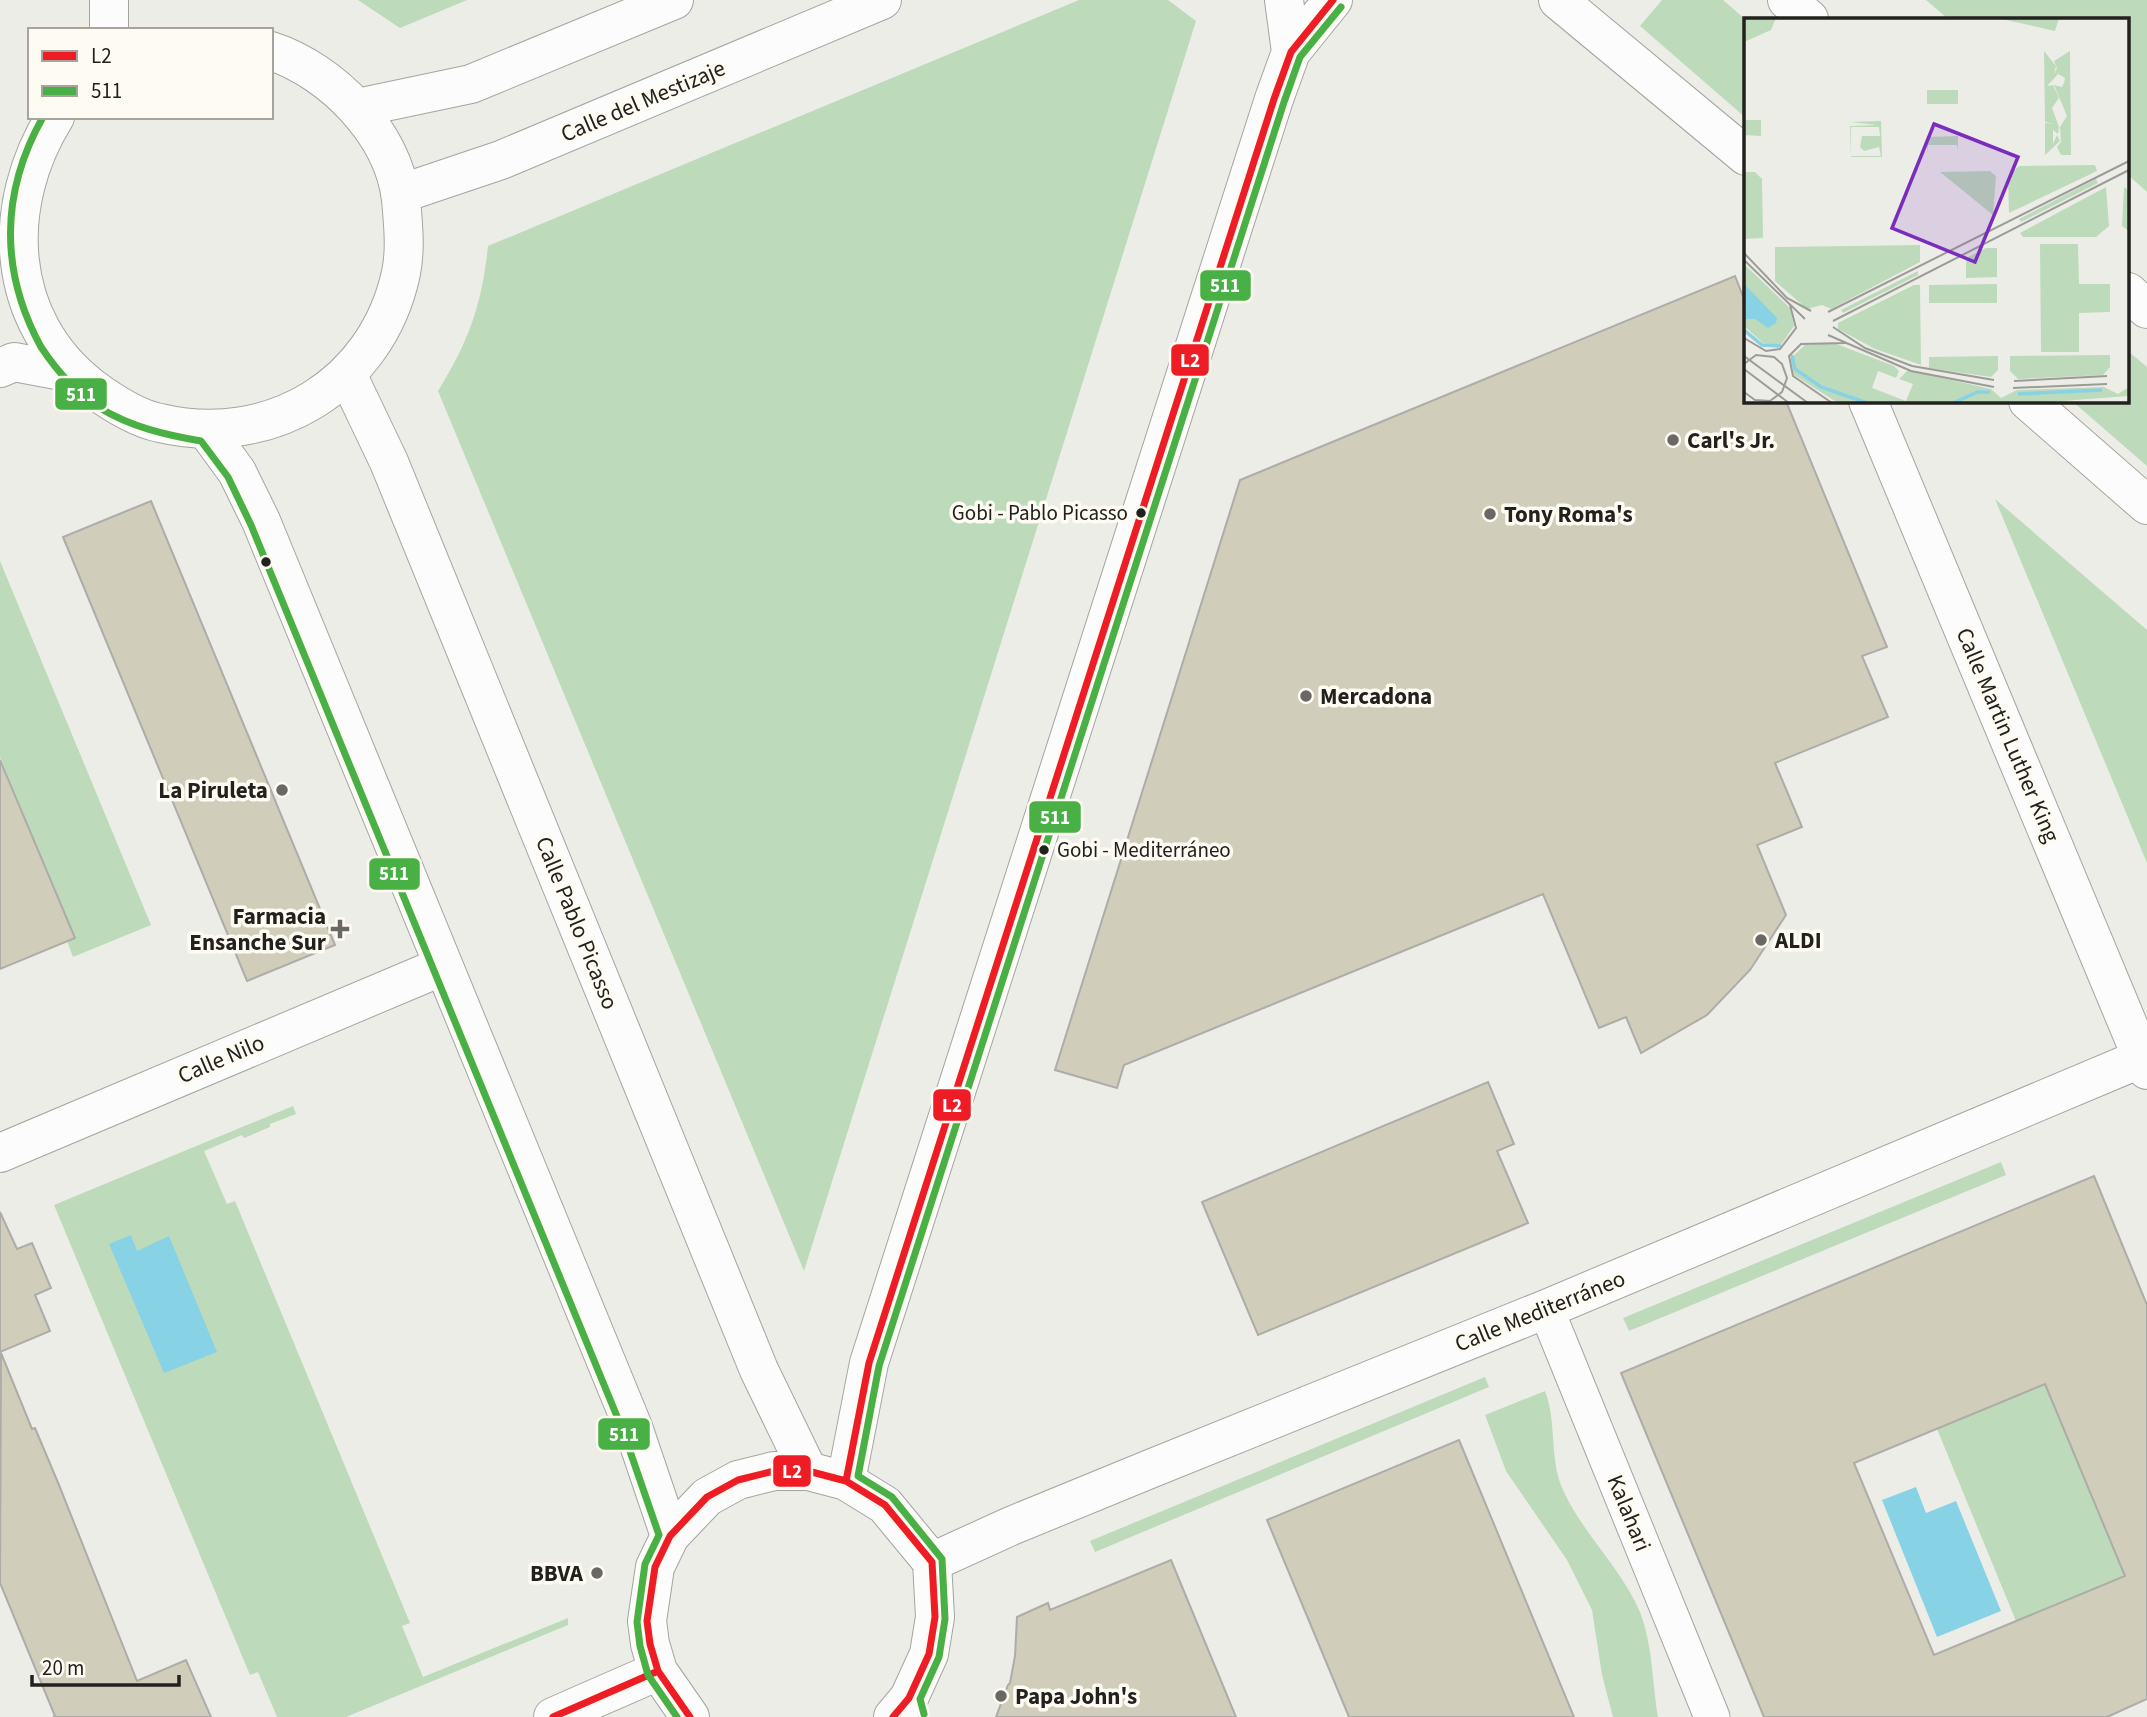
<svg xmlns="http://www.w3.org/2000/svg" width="2147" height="1717" font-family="'Source Sans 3',sans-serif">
<rect width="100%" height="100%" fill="#edede8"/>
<!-- green -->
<path fill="#bddaba" d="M 358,0 L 467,0 L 400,28 Z
M 1079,0 L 1168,0 L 1196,21 L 804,1271 L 438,391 C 469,341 482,304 488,246 Z
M 1662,0 L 1723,0 L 1746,20 L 1746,118 L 1640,26 Z
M 1926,0 L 2147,0 L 2147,192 L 2128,175 L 2128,19 L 1948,19 Z
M 2128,351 L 2147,367 L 2147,466 L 2072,401 L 2128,401 Z
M 1995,499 L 2147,630 L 2147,863 Z
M 0,561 L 151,925 L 73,957 L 67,941 L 74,938 L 0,757 Z
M 293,1106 L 296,1114 L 270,1124 L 270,1127 L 244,1138 L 242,1135 L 204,1151 L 227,1204 L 235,1201 L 410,1623 L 402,1626 L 423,1677 L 568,1618 L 568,1625 L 346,1717 L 277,1717 L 258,1672 L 250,1675 L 54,1205 Z
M 2001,1162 L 2006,1175 L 1629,1331 L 1623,1318 Z
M 1485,1377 L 1489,1387 L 1095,1552 L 1090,1541 Z
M 2045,1384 L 2125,1576 L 2016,1621 L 1937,1429 Z
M 1545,1391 C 1557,1421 1549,1459 1563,1490 C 1583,1534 1622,1569 1640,1612 C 1653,1647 1652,1681 1658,1717 L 1613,1717 L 1602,1675 L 1592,1610 L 1567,1560 L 1506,1471 L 1485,1415 Z"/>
<!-- water -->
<path fill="#88d2e6" d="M 131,1235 L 137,1251 L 169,1236 L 217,1352 L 164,1373 L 109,1244 Z
M 1916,1487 L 1926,1513 L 1956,1501 L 2001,1611 L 1937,1637 L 1882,1500 Z"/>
<!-- building -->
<path fill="#d0cdba" stroke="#adaca8" stroke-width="2" fill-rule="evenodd" d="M 1735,276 L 1746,304 L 1746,401 L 1786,401 L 1887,647 L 1862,656 L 1888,717 L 1775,763 L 1802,827 L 1757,845 L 1786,915 L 1750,970 L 1707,1015 L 1641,1053 L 1626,1017 L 1599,1028 L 1543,894 L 1124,1065 L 1117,1088 L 1055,1070 L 1240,480 Z
M 151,501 L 335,945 L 247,981 L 63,537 Z
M 0,760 L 75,938 L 0,969 Z
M 1488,1082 L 1514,1144 L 1497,1151 L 1528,1223 L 1258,1335 L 1202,1202 Z
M 2094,1176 L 2147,1305 L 2147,1699 L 2107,1717 L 1764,1717 L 1621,1373 ZM 2045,1384 L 2125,1576 L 1934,1655 L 1854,1463 Z
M 0,1212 L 17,1249 L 32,1243 L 51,1288 L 35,1295 L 50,1331 L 0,1352 Z
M 1,1353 L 32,1429 L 35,1428 L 59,1485 L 137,1681 L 186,1660 L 211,1717 L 53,1717 L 55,1716 L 0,1583 Z
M 1459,1440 L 1574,1717 L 1349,1717 L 1267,1520 Z
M 1171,1560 L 1236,1717 L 996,1717 L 1008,1685 L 1010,1683 L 1015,1656 L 1017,1617 L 1048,1603 L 1050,1610 Z"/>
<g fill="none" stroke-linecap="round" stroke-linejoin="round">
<defs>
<path id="pedestrian" d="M 1546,1309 L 1712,1717"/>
<path id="minor" d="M 109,0 L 109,30
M 1284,0 L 1291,52
M 357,108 L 471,84 L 674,0
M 55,117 C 0,205 4,320 91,387 C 111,402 135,418 160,423 C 271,449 377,385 401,273 C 406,248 403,224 401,199 C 393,133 332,71 271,51
M 400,194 L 501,160 L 882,0
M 0,368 L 14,362 L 73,373
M 347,374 L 389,462 L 759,1370 L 808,1471
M 1868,401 L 2147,1070
M 207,431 L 237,472 L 261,521 L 633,1427 L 670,1536
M 0,1153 L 443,966
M 846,1481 L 869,1363 L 1274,99 L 1291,52 L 1333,0
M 932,1562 L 1011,1526 L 1150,1469 L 1546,1309 L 2147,1056
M 553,1717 L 658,1671
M 690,1717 L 658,1671 L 650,1644 L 647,1621 L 655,1567 L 670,1536 L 707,1497 L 738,1480 L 774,1471 L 808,1471 L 846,1481 L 885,1505 L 932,1562 L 935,1617 L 929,1654 L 909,1698 L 893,1717"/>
<path id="tertiary" d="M 1558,0 L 1746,156
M 1787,0 L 1809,19
M 2128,292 L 2147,309
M 2028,401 L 2147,505"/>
</defs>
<!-- pedestrian casing -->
<use href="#pedestrian" stroke="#a4a4a0" stroke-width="37"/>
<!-- minor casing -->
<use href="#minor" stroke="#a4a4a0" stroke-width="40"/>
<!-- tertiary casing -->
<use href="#tertiary" stroke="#a4a4a0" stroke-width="40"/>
<!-- pedestrian -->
<use href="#pedestrian" stroke="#fcfcfc" stroke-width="35"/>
<!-- minor -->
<use href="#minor" stroke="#fcfcfc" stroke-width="38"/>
<!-- tertiary -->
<use href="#tertiary" stroke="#fcfcfc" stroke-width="38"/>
<defs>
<path id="bus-1" d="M 846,1481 L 869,1363 L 1274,99 L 1291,52 L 1333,0
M 553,1717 L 658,1671
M 690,1717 L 658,1671 L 650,1644 L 647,1621 L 655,1567 L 670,1536 L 707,1497 L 738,1480 L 774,1471 L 808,1471 L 846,1481 L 885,1505 L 932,1562 L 935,1617 L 929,1654 L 909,1698 L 893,1717"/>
<path id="bus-2" d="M 43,117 C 0,193 0,272 41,347 C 57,371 76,393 100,408 C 131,427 166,435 201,441 L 228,477 L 251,525 L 623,1431 L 659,1535 L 645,1564 L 637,1622 L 640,1646 L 648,1675 L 677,1717
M 924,1714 L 920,1699 L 939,1657 L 945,1619 L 942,1559 L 892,1497 L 858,1476 L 879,1366 L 1284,102 L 1300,57 L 1341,7"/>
</defs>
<!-- bus-1 casing -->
<use href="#bus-1" stroke="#fefbf2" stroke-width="12"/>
<!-- bus-2 casing -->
<use href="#bus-2" stroke="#fefbf2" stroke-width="12"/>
<!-- bus-1 -->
<use href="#bus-1" stroke="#ee1c25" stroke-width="7"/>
<!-- bus-2 -->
<use href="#bus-2" stroke="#48b045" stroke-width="7"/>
</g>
<!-- markers -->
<g fill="#696865" stroke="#fefbf2" stroke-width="2.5">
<circle cx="1673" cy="440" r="7"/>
<circle cx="1490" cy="514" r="7"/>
<circle cx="1306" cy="696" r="7"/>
<circle cx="282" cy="790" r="7"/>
<path d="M336.5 918.5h7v7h7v7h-7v7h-7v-7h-7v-7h7z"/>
<circle cx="1761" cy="940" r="7"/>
<circle cx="597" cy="1573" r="7"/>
<circle cx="1001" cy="1696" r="7"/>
</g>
<g fill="#22211e" stroke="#fefbf2" stroke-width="2.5">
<circle cx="1141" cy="513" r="6"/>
<circle cx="266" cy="562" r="6"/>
<circle cx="1044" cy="850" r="6"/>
</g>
<g text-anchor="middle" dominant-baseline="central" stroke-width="7" stroke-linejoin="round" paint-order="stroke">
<!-- bus labels -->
<g font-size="21" fill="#22211e" stroke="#fefbf2" text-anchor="end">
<text x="1128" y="513">Gobi - Pablo Picasso</text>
<text x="1057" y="850" text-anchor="start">Gobi - Mediterráneo</text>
</g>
<!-- street labels -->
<g font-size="23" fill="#22211e" stroke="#fefbf2">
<text transform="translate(643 101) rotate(-23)">Calle del Mestizaje</text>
<text transform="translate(2008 735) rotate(67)">Calle Martin Luther King</text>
<text transform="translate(577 923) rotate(68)">Calle Pablo Picasso</text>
<text transform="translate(221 1059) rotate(-23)">Calle Nilo</text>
<text transform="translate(1540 1311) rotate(-22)">Calle Mediterráneo</text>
<text transform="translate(1629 1513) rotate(68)">Kalahari</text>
</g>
<!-- poi labels -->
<g font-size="23" font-weight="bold" fill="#22211e" stroke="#fefbf2" text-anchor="start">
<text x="1687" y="440">Carl's Jr.</text>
<text x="1504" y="514">Tony Roma's</text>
<text x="1320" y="696">Mercadona</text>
<text x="268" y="790" text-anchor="end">La Piruleta</text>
<text x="326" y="916" text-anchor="end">Farmacia<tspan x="326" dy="26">Ensanche Sur</tspan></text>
<text x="1775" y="940">ALDI</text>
<text x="583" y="1573" text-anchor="end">BBVA</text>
<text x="1015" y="1696">Papa John's</text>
</g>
</g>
<!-- overview -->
<g transform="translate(1744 18)">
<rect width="385" height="385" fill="#edede8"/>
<path d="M 0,0 L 32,0 L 27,12 L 0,24 ZM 254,0 L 315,0 L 311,13 ZM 300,33 L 312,48 L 310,56 L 313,50 L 310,43 L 326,33 L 327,137 L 317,137 L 313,129 L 317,124 L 316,109 L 323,98 L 310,67 L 318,69 L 320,65 L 321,60 L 314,56 L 303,68 L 309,67 L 315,80 L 308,90 L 315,109 L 314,116 L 309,112 L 309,126 L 313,117 L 316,123 L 301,137 L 301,105 L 310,106 L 301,104 ZM 183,72 L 214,72 L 214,86 L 183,86 ZM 0,102 L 17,102 L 17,118 L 0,117 ZM 137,103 L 138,139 L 107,139 L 106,108 L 133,107 L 106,104 ZM 107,109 L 135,109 L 136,118 L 118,118 L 116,129 L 120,133 L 135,129 L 137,138 L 107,138 ZM 214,118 L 214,132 L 213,127 L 184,127 L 183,135 L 183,119 ZM 351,147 L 353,153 L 265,195 L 264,158 L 275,148 ZM 246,153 L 252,158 L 249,197 L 196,154 ZM 0,154 L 11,154 L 18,161 L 19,220 L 0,221 ZM 352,161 L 354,165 L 277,204 L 275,201 ZM 362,169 L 365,208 L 352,219 L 279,219 L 276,215 ZM 380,169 L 385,173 L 385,213 L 378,208 ZM 296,226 L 334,226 L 335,266 L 366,266 L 366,294 L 335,295 L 335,334 L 297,334 ZM 176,227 L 176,244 L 87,291 L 78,287 L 63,291 L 31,263 L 31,229 ZM 242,230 L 253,230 L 253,259 L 222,260 L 222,240 ZM 0,246 L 46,290 L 50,308 L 36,328 L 19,325 L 0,308 ZM 174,253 L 174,257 L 99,295 L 97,292 ZM 253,266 L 253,285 L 185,285 L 185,267 ZM 170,267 L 176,267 L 177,347 L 131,331 L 94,311 L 94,305 ZM 90,325 L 150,348 L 155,353 L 152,360 L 134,353 L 128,370 L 162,383 L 169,366 L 155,361 L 164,352 L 247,371 L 257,380 L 273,372 L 360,369 L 374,376 L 385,369 L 385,378 L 305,384 L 94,385 L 50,357 L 46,341 L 61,327 ZM 366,337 L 366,349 L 359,357 L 274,361 L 266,353 L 266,338 ZM 254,338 L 254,352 L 247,359 L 185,350 L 185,339 Z" fill="#bddaba" fill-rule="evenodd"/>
<path d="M 0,266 L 33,300 L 32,305 L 24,310 L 11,301 L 2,301 Z" fill="#88d2e6"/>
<path fill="none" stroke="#88d2e6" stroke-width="3.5" d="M 0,312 L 18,327 L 37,328M 48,337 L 51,351 L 77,369 L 123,385M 274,376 L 358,372M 209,385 L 234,374 L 246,374"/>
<path fill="none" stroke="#9c9b97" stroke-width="2" d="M 0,235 L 43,280 L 67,293M 0,242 L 61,301M 84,294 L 385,143M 89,303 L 385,152M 89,309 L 121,330 L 168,348 L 250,362M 84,317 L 167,353 L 250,369M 0,320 L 22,333 L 36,331 L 52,310 L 46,287M 0,338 L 64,385M 0,346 L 12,337 L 30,339 L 38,346 L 43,360 L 38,374 L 26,383 L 11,382 L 0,374M 0,351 L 45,385M 270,363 L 363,358M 269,370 L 363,366M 88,385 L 49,358 L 45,338 L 57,326 L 102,325"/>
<path fill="#7b2cbf" fill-opacity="0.15" stroke="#7b2cbf" stroke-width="3.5" d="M 190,106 L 274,139 L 231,244 L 148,210 Z"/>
<rect width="385" height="385" fill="none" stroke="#22211e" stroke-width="3.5"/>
</g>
<g stroke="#fefbf2" stroke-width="2.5">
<rect x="1199" y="269" width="53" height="33" rx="7" fill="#48b045"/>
<rect x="1170" y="343" width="40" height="34" rx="7" fill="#ee1c25"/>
<rect x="54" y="377" width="54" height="34" rx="7" fill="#48b045"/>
<rect x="1028" y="800" width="54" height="34" rx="7" fill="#48b045"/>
<rect x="368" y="857" width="53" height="34" rx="7" fill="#48b045"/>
<rect x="932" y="1088" width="40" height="34" rx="7" fill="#ee1c25"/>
<rect x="597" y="1417" width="54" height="34" rx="7" fill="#48b045"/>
<rect x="772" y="1454" width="40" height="34" rx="7" fill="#ee1c25"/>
</g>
<g font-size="19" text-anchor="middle" font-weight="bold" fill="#fff">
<text x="1225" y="292">511</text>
<text x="1190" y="367">L2</text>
<text x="81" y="401">511</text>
<text x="1055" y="824">511</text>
<text x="394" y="880">511</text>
<text x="952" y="1112">L2</text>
<text x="624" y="1441">511</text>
<text x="792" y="1478">L2</text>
</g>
<!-- legend -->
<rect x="28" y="28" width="245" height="91" fill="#fefbf2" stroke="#a6a49d" stroke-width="2"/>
<rect x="42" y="51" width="35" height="10" fill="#ee1c25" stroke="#a6a49d" stroke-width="2"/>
<text x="91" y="63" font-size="21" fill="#22211e">L2</text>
<rect x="42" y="86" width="35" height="10" fill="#48b045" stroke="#a6a49d" stroke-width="2"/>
<text x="91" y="98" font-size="21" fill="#22211e">511</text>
<!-- scale -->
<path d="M32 1675v10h147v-10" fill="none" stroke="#22211e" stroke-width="3.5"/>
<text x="42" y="1675" font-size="21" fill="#22211e" stroke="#fefbf2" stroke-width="5" paint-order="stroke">20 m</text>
</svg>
